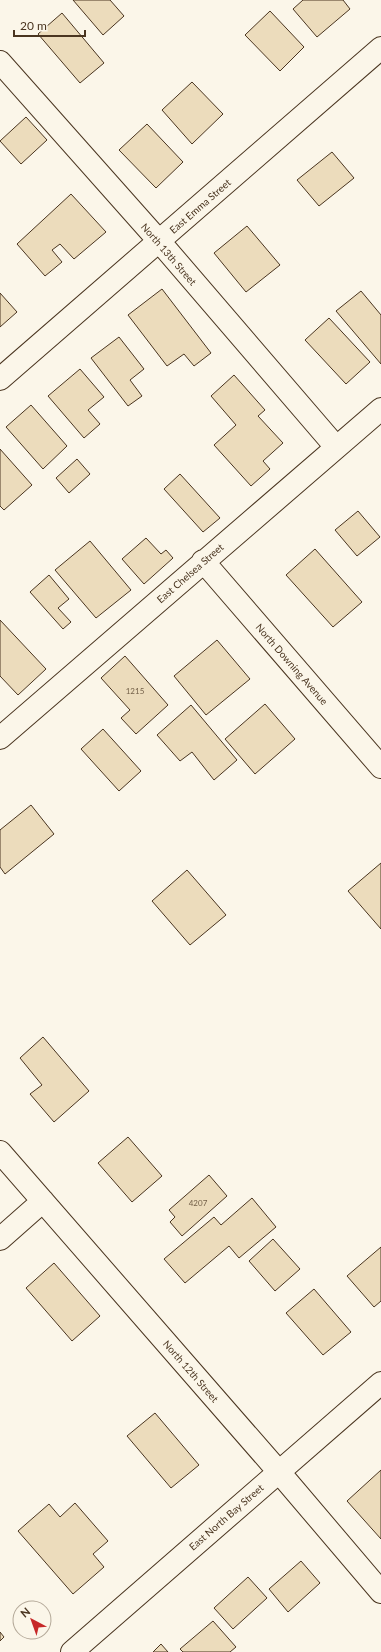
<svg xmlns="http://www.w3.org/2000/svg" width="381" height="1652" font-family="Lato,sans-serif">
<rect width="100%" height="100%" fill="#fbf6e9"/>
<!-- building -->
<path fill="#ecdcbc" stroke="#4a3520" d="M 73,0 L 110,0 L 124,16 L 103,35 Z
M 303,0 L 343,0 L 350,9 L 317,37 L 293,9 Z
M 270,11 L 304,47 L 280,71 L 245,35 Z
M 62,13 L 104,63 L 80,83 L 38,34 Z
M 192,82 L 223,114 L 192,144 L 162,110 Z
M 26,117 L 47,140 L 21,164 L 0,141 Z
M 147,124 L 183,162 L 156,188 L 119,150 Z
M 332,152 L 354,178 L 319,206 L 297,180 Z
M 71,194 L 106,232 L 74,259 L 60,244 L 52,250 L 62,262 L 45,276 L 17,244 Z
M 247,226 L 280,265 L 246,292 L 214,253 Z
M 162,289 L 211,353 L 194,366 L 184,354 L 167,366 L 128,315 Z
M 361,291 L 381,315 L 381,364 L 336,311 Z
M 0,293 L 17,312 L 0,327 Z
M 329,318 L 370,362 L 346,384 L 305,340 Z
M 119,337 L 144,369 L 130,380 L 142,396 L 128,406 L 91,358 Z
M 80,369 L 104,397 L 88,410 L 100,424 L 84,438 L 48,396 Z
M 234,375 L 265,410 L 258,416 L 283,443 L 263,461 L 270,469 L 251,486 L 214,445 L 236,425 L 211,396 Z
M 31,405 L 67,446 L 43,469 L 6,427 Z
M 0,449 L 32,485 L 4,510 L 0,506 Z
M 77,459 L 90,474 L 69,493 L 56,478 Z
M 180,474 L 220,518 L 203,532 L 164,489 Z
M 358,511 L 380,537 L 357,556 L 335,530 Z
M 146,538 L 161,554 L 166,550 L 173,558 L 144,584 L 122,559 Z
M 90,541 L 131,590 L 96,618 L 55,570 Z
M 315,549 L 362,602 L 333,627 L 286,575 Z
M 49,575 L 69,599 L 58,608 L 71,622 L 63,629 L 30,592 Z
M 0,620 L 46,669 L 18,695 L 0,676 Z
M 217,640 L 250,679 L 206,715 L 174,676 Z
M 125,656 L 168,705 L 136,734 L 121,718 L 130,710 L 101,678 Z
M 265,704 L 295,739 L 255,774 L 225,739 Z
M 191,705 L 237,760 L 214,780 L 192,752 L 180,761 L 157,735 Z
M 103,729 L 141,771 L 119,791 L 81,749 Z
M 31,805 L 54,834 L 5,874 L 0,867 L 0,830 Z
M 381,863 L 381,929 L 348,891 Z
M 187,870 L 226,915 L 190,945 L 152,901 Z
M 43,1037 L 89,1091 L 54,1122 L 30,1094 L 42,1085 L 20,1058 Z
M 128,1137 L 162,1176 L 132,1202 L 98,1163 Z
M 209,1175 L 227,1196 L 182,1236 L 170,1222 L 175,1217 L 169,1210 Z
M 252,1198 L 276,1227 L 239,1258 L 229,1246 L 185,1283 L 164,1259 L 214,1217 L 221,1225 Z
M 273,1239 L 300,1269 L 275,1291 L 249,1261 Z
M 381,1247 L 381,1301 L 374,1307 L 347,1276 Z
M 54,1263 L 100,1316 L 72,1341 L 26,1288 Z
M 314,1289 L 351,1332 L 323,1355 L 286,1313 Z
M 155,1413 L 199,1465 L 171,1488 L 127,1436 Z
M 381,1470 L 381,1539 L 347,1501 Z
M 75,1503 L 108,1541 L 93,1554 L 104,1567 L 73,1594 L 18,1531 L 49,1504 L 60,1517 Z
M 301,1561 L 320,1583 L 288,1612 L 269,1589 Z
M 248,1577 L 267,1598 L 233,1629 L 214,1608 Z
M 213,1621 L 236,1647 L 230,1652 L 183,1652 L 180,1649 Z
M 0,1632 L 4,1637 L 0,1641 Z
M 161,1644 L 168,1652 L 153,1652 Z"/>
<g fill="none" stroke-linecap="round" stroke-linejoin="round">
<defs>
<path id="minor" d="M 0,62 L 159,241 L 336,447
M 0,379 L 381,48
M 203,561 L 381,767
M 0,738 L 381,409
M 0,1152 L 279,1472 L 381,1592
M 0,1239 L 43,1201
M 72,1652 L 381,1383"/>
</defs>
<!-- minor casing -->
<use href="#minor" stroke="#4a3520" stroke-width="24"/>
<!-- minor -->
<use href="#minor" stroke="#fbf6e9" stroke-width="22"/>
</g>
<g text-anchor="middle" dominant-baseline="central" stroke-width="3" stroke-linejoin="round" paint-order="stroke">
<!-- number labels -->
<g font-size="8" fill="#725f47">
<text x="135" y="691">1215</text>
<text x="198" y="1203">4207</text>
</g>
<!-- street labels -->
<g font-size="10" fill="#4a3520" stroke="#fbf6e9">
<text transform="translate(200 206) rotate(-41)">East Emma Street</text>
<text transform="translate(169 254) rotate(49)">North 13th Street</text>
<text transform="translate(190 573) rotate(-41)">East Chelsea Street</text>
<text transform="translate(292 664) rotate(49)">North Downing Avenue</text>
<text transform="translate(191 1371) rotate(49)">North 12th Street</text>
<text transform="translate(226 1517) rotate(-41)">East North Bay Street</text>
</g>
</g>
<!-- north arrow -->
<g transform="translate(32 1620) rotate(319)"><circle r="19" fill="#fbf6e9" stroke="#b4a999"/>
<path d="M0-3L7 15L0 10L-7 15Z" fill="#c62828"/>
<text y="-6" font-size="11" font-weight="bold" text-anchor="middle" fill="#4a3520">N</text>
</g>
<!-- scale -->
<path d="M14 30v6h71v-6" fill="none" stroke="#4a3520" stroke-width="2"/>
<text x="20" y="30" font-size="12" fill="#4a3520" stroke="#fbf6e9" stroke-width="3" paint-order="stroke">20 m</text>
</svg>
